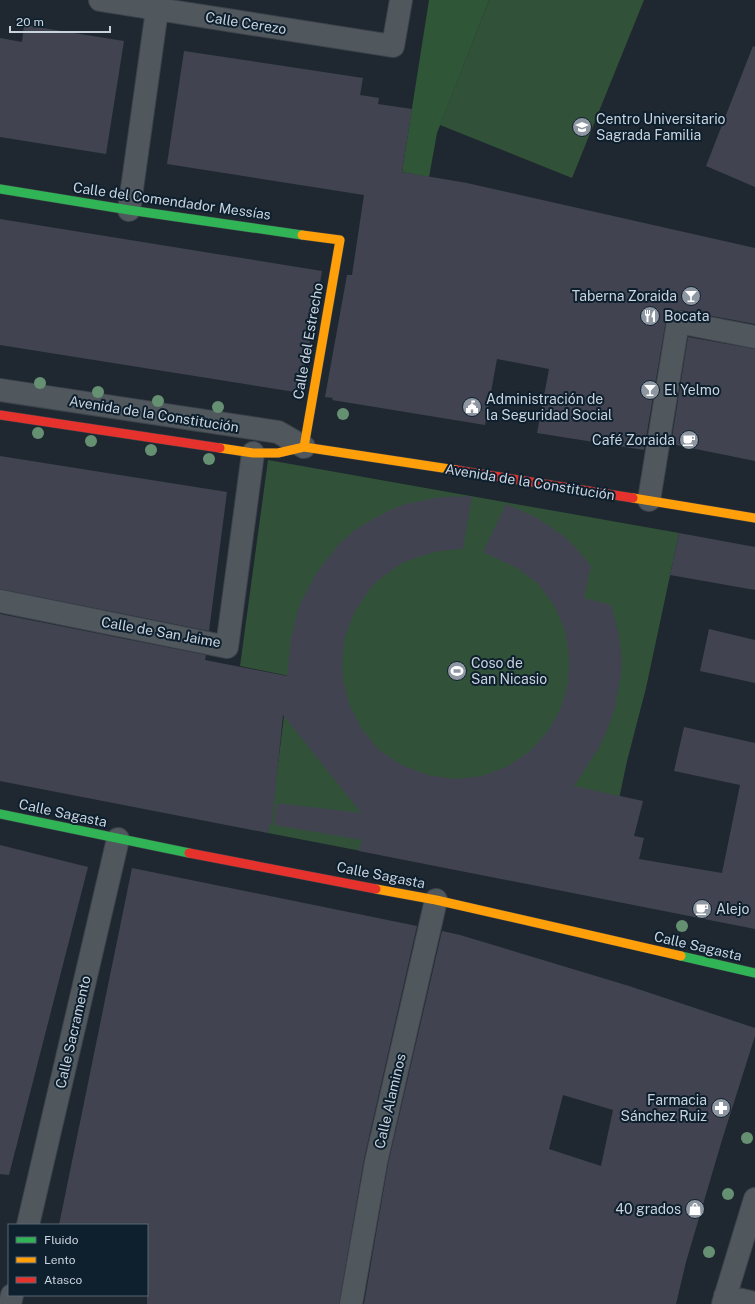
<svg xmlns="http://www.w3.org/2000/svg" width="755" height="1304" font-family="'Public Sans',sans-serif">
<rect width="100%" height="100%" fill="#1f2830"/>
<!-- green -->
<path fill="#315238" d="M 489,0 L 644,0 L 572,178 L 440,125 Z
M 268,460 L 679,533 L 646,688 L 627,761 L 615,818 L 542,886 L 268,833 L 275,788 L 289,676 L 240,666 Z"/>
<!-- forest -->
<path fill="#2f5737" d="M 429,0 L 489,0 L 437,133 L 429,177 L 402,172 Z"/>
<!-- building -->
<path fill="#414450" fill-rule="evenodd" d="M 24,25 L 124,41 L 106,154 L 0,137 L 0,38 L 22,42 Z
M 753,46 L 755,47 L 755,187 L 706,166 Z
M 184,51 L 363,78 L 360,95 L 379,98 L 378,104 L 412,109 L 402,172 L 467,183 L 755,248 L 755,324 L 680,310 L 674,310 L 669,314 L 666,320 L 644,450 L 537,433 L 549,369 L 497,359 L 485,425 L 332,400 L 333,398 L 325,397 L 347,275 L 352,275 L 364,195 L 167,164 Z
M 0,219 L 322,271 L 301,393 L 0,345 Z
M 688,337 L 755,349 L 755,461 L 671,444 Z
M 0,456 L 227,492 L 209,631 L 0,589 Z
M 472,496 L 463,549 L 440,551 L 427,554 L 402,563 L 380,579 L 370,589 L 355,611 L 345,637 L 342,664 L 343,678 L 349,704 L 362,729 L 379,750 L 402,765 L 428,775 L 455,779 L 482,776 L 508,766 L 530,751 L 548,731 L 561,708 L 568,683 L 569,656 L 565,630 L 554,605 L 538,584 L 517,568 L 483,552 L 506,504 L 536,517 L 565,537 L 578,550 L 591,566 L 584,598 L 611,605 L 619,635 L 622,660 L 621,675 L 615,708 L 608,728 L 600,746 L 574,786 L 643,801 L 634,836 L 644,838 L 639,859 L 722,873 L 740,785 L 674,771 L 684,727 L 755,743 L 755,929 L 359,851 L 362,840 L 274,825 L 277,803 L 361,813 L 283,715 L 272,824 L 270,824 L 268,833 L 0,781 L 0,614 L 206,655 L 205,660 L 287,676 L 291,638 L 299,606 L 317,572 L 339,544 L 355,530 L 371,520 L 392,509 L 406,504 L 441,497 Z
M 679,533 L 755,547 L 755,590 L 670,575 Z
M 709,629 L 755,640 L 755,683 L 700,671 Z
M 0,845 L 88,867 L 9,1175 L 0,1174 Z
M 132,868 L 417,926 L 364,1159 L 339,1304 L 147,1304 L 147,1225 L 59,1225 Z
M 442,931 L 460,935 L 629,986 L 755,1028 L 755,1036 L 722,1140 L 686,1262 L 676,1304 L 364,1304 L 388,1164 ZM 563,1095 L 613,1110 L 601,1166 L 549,1149 Z"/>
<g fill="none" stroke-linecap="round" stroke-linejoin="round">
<defs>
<path id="street" d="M 100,0 L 393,46 L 401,0
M 129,210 L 157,10
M 0,390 L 278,432 L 304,447
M 649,500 L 678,322 L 755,337
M 0,601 L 227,647 L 253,453
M 28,1225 L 118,839
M 725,1296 L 755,1303
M 10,1304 L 12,1295
M 351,1304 L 376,1162 L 436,900
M 723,1304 L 755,1199"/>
<path id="fast" d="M 0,189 L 129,210 L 302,235
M 0,814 L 189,853
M 681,956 L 755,973"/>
<path id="slow" d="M 302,235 L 340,240 L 304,447
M 220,448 L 253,453 L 278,453 L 304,447 L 456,470
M 633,498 L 755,518
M 376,889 L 436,900 L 681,956"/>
<path id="jam" d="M 0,415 L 220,448
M 456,470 L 633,498
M 189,853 L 376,889"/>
</defs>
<!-- street casing -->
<use href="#street" stroke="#3d434b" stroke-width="24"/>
<!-- fast casing -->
<use href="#fast" stroke="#3d434b" stroke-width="10"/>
<!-- slow casing -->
<use href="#slow" stroke="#3d434b" stroke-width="10"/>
<!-- jam casing -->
<use href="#jam" stroke="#3d434b" stroke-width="10"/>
<!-- street -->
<use href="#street" stroke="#50585e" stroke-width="22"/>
<!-- fast -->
<use href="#fast" stroke="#30b455" stroke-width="9"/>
<!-- slow -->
<use href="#slow" stroke="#ff9f0a" stroke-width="9"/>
<!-- jam -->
<use href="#jam" stroke="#e5322d" stroke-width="9"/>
</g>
<!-- trees -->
<g fill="#669072">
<circle cx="40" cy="383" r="6"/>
<circle cx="98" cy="392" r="6"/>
<circle cx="158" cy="401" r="6"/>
<circle cx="218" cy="407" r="6"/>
<circle cx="343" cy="414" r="6"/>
<circle cx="38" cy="433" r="6"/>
<circle cx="91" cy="441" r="6"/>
<circle cx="151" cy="450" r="6"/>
<circle cx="209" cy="459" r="6"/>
<circle cx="682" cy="926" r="6"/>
<circle cx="747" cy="1138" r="6"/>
<circle cx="728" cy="1194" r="6"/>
<circle cx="709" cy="1252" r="6"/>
</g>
<!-- icons -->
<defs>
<symbol id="university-disc" viewBox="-11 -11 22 22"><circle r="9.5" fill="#8e97a1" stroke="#0e1f2e"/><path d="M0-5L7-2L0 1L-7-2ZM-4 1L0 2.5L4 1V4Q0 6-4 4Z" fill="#fff"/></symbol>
<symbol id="bar-disc" viewBox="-11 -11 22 22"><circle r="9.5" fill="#8e97a1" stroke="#0e1f2e"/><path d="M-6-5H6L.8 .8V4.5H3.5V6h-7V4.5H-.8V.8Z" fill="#fff"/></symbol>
<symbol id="restaurant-disc" viewBox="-11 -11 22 22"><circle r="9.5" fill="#8e97a1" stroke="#0e1f2e"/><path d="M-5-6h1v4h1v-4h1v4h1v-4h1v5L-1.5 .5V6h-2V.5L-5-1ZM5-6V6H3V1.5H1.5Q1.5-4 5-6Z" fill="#fff"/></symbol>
<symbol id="civic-disc" viewBox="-11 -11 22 22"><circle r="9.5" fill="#8e97a1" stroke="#0e1f2e"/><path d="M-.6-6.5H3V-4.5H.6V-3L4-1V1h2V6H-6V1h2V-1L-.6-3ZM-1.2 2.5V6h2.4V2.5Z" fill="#fff"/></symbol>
<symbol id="cafe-disc" viewBox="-11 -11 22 22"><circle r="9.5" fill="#8e97a1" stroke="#0e1f2e"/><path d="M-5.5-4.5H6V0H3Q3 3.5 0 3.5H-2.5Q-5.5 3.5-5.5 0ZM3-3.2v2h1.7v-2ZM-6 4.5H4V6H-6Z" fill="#fff"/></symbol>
<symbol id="stadium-disc" viewBox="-11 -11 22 22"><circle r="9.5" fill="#8e97a1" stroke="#0e1f2e"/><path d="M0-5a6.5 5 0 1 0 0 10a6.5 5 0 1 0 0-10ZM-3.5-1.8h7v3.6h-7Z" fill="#fff"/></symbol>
<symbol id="pharmacy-disc" viewBox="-11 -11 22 22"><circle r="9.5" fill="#8e97a1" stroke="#0e1f2e"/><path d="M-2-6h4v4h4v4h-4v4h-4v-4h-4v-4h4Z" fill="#fff"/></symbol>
<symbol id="shop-disc" viewBox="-11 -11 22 22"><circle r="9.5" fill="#8e97a1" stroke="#0e1f2e"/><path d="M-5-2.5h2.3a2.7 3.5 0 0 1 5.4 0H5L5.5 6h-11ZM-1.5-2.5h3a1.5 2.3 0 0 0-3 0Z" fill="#fff"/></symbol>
</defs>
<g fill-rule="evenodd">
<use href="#university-disc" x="571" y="116" width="22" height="22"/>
<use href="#bar-disc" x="680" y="285" width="22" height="22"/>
<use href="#restaurant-disc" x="639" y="305" width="22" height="22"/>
<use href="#bar-disc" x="639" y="379" width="22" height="22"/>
<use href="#civic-disc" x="461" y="396" width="22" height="22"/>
<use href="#cafe-disc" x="678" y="429" width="22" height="22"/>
<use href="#stadium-disc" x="446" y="660" width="22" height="22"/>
<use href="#cafe-disc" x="691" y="898" width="22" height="22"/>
<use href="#pharmacy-disc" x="710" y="1097" width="22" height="22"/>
<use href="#shop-disc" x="684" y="1198" width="22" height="22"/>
</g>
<g text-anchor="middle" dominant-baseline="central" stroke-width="4" stroke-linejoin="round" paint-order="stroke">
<!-- street labels -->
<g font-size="14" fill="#c9d3de" stroke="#0e1f2e">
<text transform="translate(246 23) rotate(9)">Calle Cerezo</text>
<text transform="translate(172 201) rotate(8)">Calle del Comendador Messías</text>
<text transform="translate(308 341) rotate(-80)">Calle del Estrecho</text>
<text transform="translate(154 414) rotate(9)">Avenida de la Constitución</text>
<text transform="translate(530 482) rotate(9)">Avenida de la Constitución</text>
<text transform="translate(161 632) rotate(10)">Calle de San Jaime</text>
<text transform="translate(63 813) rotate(12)">Calle Sagasta</text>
<text transform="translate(381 875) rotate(11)">Calle Sagasta</text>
<text transform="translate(698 946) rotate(13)">Calle Sagasta</text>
<text transform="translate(73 1032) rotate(-77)">Calle Sacramento</text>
<text transform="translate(390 1101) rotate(-77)">Calle Alaminos</text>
</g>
<!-- poi labels -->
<g font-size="14" fill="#c9d3de" stroke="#0e1f2e" text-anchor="start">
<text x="596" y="119">Centro Universitario<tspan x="596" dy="16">Sagrada Familia</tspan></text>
<text x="677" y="296" text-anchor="end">Taberna Zoraida</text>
<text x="664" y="316">Bocata</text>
<text x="664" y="390">El Yelmo</text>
<text x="486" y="399">Administración de<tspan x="486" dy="16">la Seguridad Social</tspan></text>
<text x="675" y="440" text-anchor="end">Café Zoraida</text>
<text x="471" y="663">Coso de<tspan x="471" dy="16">San Nicasio</tspan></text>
<text x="716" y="909">Alejo</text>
<text x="707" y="1100" text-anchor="end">Farmacia<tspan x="707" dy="16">Sánchez Ruiz</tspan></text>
<text x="681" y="1209" text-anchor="end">40 grados</text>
</g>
</g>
<!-- legend -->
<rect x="8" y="1224" width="140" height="72" fill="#0e1f2e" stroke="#596774"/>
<rect x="16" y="1237" width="20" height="6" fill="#30b455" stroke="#596774"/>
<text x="44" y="1244" font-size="12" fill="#c9d3de">Fluido</text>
<rect x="16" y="1257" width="20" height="6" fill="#ff9f0a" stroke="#596774"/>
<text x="44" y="1264" font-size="12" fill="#c9d3de">Lento</text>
<rect x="16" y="1277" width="20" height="6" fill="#e5322d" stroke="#596774"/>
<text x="44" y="1284" font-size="12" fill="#c9d3de">Atasco</text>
<!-- scale -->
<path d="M10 26v6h100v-6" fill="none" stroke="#c9d3de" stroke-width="2"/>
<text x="16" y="26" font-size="12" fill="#c9d3de" stroke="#0e1f2e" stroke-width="3" paint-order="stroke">20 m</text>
</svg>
